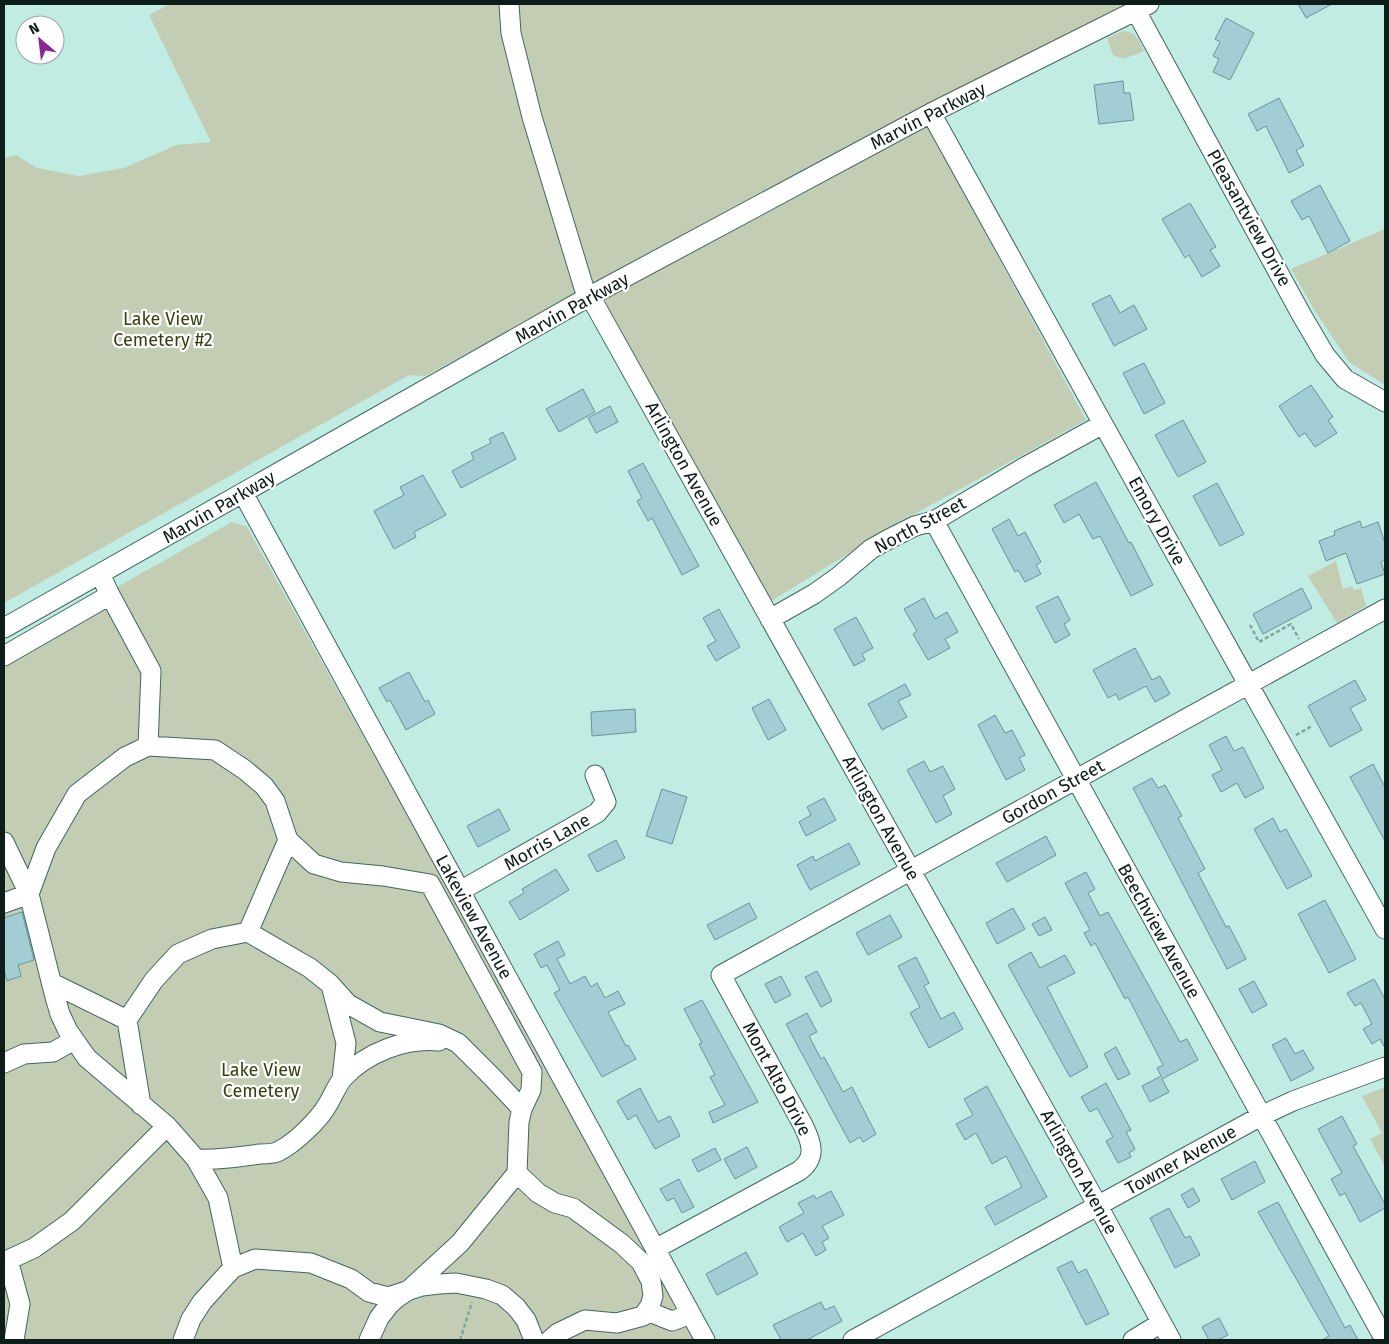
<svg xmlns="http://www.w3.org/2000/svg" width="1389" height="1344" font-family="'Fira Sans',sans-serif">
<rect width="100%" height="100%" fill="#c0ece3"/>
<!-- green -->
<path fill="#c3cdb3" d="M 170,4 L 1126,4 L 844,151 L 425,376 L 409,375 L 4,603 L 4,158 L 16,155 L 37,168 L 79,176 L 124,168 L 176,145 L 211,142 L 149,15 Z
M 1123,31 C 1137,32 1138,39 1144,51 L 1123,59 L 1113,55 L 1107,38 Z
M 925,121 L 1086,420 L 900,522 L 768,603 L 602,301 Z
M 1385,229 L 1385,385 L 1349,362 L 1315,311 L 1291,269 Z
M 232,522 L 247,527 L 699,1340 L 4,1340 L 4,651 Z
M 1336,561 L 1343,589 L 1352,586 L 1354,590 L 1361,588 L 1366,606 L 1337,623 L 1308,576 Z
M 1385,1087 L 1385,1167 L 1370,1139 L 1382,1133 L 1362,1096 Z"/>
<!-- building -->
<path fill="#a2cdd5" stroke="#69939b" d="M 1298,4 L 1332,4 L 1306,18 Z
M 1226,18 L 1254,33 L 1230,80 L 1213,72 L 1219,59 L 1213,56 L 1220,42 L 1215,39 Z
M 1123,81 L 1124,93 L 1130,93 L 1134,120 L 1099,124 L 1094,85 Z
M 1279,98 L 1304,146 L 1296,150 L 1304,165 L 1289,173 L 1266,126 L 1257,131 L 1248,114 Z
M 1320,185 L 1350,241 L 1328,253 L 1309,216 L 1302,220 L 1291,201 Z
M 1190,203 L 1216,247 L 1210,250 L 1220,266 L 1202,277 L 1189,255 L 1185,258 L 1162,219 Z
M 1110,295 L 1120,313 L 1134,305 L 1147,329 L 1114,346 L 1092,304 Z
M 1144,363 L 1165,403 L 1144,414 L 1123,373 Z
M 1311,385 L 1333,417 L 1328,420 L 1337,433 L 1315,447 L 1305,433 L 1299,437 L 1279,406 Z
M 583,389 L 595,412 L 559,432 L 546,409 Z
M 610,406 L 618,422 L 596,433 L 588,418 Z
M 1183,420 L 1206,462 L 1178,477 L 1155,435 Z
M 503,432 L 516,459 L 461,488 L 452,471 L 474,459 L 471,453 L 491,443 L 489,439 Z
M 643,463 L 699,566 L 682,575 L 652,518 L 648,521 L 637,501 L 642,498 L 628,471 Z
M 423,475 L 446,515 L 414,532 L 416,537 L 394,549 L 374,511 L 404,495 L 400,487 Z
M 1096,482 L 1129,543 L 1131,542 L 1153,585 L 1131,596 L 1100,536 L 1093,539 L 1079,514 L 1064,523 L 1054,505 Z
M 1217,483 L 1244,534 L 1220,546 L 1193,496 Z
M 1009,519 L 1018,536 L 1025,532 L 1041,562 L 1036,565 L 1041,574 L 1025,582 L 1018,570 L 1015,572 L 992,529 Z
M 1360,521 L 1362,528 L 1378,522 L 1385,543 L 1385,560 L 1381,562 L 1385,574 L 1357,584 L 1346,553 L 1326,561 L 1319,541 L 1335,535 L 1334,531 Z
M 1302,588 L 1312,608 L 1263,634 L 1253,614 Z
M 1058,596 L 1070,620 L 1064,624 L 1070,635 L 1055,643 L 1036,607 Z
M 924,598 L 935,619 L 947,612 L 958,632 L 945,639 L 950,648 L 928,660 L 913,634 L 917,631 L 904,609 Z
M 719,609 L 740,647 L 716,661 L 707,646 L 716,641 L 703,618 Z
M 856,617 L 873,648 L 862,654 L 865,660 L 854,666 L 834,629 Z
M 1135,648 L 1152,680 L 1160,676 L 1170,694 L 1155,702 L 1146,686 L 1119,700 L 1116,694 L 1108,698 L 1093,670 Z
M 409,672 L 425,702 L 428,700 L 435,714 L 406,730 L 390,700 L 387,702 L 379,688 Z
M 1355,680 L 1366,700 L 1350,708 L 1362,730 L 1330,747 L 1308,706 Z
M 905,684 L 911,695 L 898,701 L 907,717 L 882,730 L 868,704 Z
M 769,699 L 786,730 L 768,740 L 752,708 Z
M 635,709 L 636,732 L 592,736 L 591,712 Z
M 995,715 L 1005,733 L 1012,730 L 1025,755 L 1019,758 L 1025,770 L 1006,780 L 978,725 Z
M 1226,736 L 1234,751 L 1243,747 L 1264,788 L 1245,798 L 1237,783 L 1221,792 L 1212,775 L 1222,770 L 1209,745 Z
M 924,761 L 930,772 L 943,766 L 955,789 L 943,796 L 952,814 L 936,823 L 907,770 Z
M 1373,764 L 1385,787 L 1385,841 L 1350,777 Z
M 1152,778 L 1158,788 L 1165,785 L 1182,816 L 1178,818 L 1205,869 L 1198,873 L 1226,927 L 1229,926 L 1246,959 L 1227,969 L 1133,788 Z
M 662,789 L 687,797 L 672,844 L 646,836 Z
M 824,798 L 836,820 L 806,836 L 799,822 L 811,815 L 807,807 Z
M 499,809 L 510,830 L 478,847 L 467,826 Z
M 1273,818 L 1280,832 L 1286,829 L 1312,876 L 1287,889 L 1254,829 Z
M 1046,836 L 1056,855 L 1007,882 L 996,863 Z
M 616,840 L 625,858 L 597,872 L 588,855 Z
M 849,843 L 860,864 L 810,890 L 797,865 L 813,856 L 815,861 Z
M 556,869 L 569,890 L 520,920 L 509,902 L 524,893 L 522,889 Z
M 1086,872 L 1095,889 L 1088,893 L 1100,916 L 1108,912 L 1180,1042 L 1187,1039 L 1198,1060 L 1162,1079 L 1169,1092 L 1150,1102 L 1142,1086 L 1161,1076 L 1157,1068 L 1163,1065 L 1128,997 L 1125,999 L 1095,943 L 1091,946 L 1084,933 L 1090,930 L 1065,883 Z
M 1325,900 L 1356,959 L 1329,973 L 1298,914 Z
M 749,903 L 757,918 L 715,940 L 707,925 Z
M 1013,908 L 1025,929 L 997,944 L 986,923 Z
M 22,912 L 34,960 L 18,965 L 21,976 L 7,981 L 4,970 L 4,918 Z
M 890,915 L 902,937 L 868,955 L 856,933 Z
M 1045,917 L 1052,930 L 1039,936 L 1032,924 Z
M 558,941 L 565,955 L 557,959 L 570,984 L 585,976 L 591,987 L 597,983 L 605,998 L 618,991 L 625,1004 L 608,1012 L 626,1046 L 628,1045 L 636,1059 L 602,1077 L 554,993 L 560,990 L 547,965 L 541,968 L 534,954 Z
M 1031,952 L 1040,968 L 1065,955 L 1075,973 L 1047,987 L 1088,1067 L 1070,1077 L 1008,965 Z
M 916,957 L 929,983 L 924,986 L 941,1019 L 954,1012 L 963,1029 L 929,1048 L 910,1013 L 920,1007 L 898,966 Z
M 817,971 L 832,1001 L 821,1007 L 805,977 Z
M 781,976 L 791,995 L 775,1003 L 765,984 Z
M 1374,979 L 1385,999 L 1385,1048 L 1380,1039 L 1372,1044 L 1363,1029 L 1372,1024 L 1361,1003 L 1355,1006 L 1347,993 Z
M 1254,981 L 1267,1005 L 1252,1013 L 1239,989 Z
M 702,1000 L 758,1102 L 713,1123 L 709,1112 L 725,1105 L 710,1077 L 715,1075 L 699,1044 L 702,1043 L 684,1009 Z
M 807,1013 L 817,1032 L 809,1036 L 821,1059 L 824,1057 L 843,1092 L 852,1087 L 876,1134 L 863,1142 L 860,1137 L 850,1143 L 786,1024 Z
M 1286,1038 L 1295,1054 L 1303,1050 L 1314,1069 L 1291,1081 L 1272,1045 Z
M 1116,1047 L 1130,1074 L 1118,1080 L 1104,1054 Z
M 1106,1083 L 1131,1130 L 1126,1132 L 1135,1149 L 1129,1153 L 1131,1157 L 1118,1163 L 1106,1141 L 1113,1137 L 1097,1108 L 1090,1112 L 1081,1097 Z
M 987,1086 L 1047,1197 L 995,1225 L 985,1207 L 1022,1187 L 1006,1156 L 992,1164 L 976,1133 L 965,1140 L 956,1124 L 973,1115 L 964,1099 Z
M 640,1088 L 658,1122 L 670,1116 L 680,1136 L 655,1149 L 636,1115 L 628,1120 L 617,1101 Z
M 1342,1116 L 1357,1144 L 1353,1146 L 1385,1204 L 1385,1208 L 1360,1222 L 1345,1193 L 1340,1196 L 1331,1179 L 1342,1173 L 1318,1129 Z
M 747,1147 L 757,1167 L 735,1179 L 724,1159 Z
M 715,1148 L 721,1160 L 698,1172 L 692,1160 Z
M 1255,1161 L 1265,1182 L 1232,1200 L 1221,1179 Z
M 679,1179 L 694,1207 L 682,1213 L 674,1198 L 667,1201 L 660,1189 Z
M 1193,1188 L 1200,1201 L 1188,1208 L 1181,1195 Z
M 831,1191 L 844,1215 L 822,1226 L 829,1238 L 822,1242 L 826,1250 L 816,1256 L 803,1233 L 787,1242 L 779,1227 L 804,1213 L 798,1203 L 814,1195 L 816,1199 Z
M 1278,1202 L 1345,1328 L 1350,1325 L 1358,1340 L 1322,1340 L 1329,1336 L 1258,1212 Z
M 1169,1208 L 1185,1238 L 1190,1236 L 1200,1255 L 1175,1268 L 1150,1218 Z
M 746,1252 L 758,1274 L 717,1295 L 706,1274 Z
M 1072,1261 L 1078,1273 L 1086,1269 L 1109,1314 L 1086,1325 L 1057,1268 Z
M 821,1302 L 825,1310 L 834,1306 L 842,1321 L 807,1340 L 781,1340 L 773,1325 Z
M 1219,1318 L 1228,1335 L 1218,1340 L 1209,1340 L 1202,1327 Z"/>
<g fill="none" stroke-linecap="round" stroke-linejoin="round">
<defs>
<path id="minor" d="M 509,4 L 511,33 L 532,117 L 584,288 L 590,296 L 1098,1206 L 1171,1340
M 1136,11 L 1301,314 L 1325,355 L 1345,379 L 1385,402
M 931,113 L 1103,424 L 1385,929
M 243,493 L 705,1340
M 934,521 L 1385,1340
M 100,574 L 110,595 L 151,671 L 148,746
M 770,619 L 814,594 L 838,577 L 871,549 L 889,539 L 915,526 L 934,521 L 1023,468 L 1103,424
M 4,628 L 590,296 L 931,113 L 1149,4
M 4,656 L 110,595
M 4,842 L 29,894 L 55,997 L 60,1014 L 68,1031 L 87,1058 L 167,1126 L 196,1159 L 218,1198 L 233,1268
M 460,891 L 597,813 L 606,802 L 595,775
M 29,894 L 46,848 L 77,794 L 125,757 L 148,746 L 215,750 L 245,770 L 264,786 L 275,801 L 288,840 L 314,864 L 341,872 L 383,876 L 430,884 L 532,1072 L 531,1090 L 522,1109 L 519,1122 L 517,1173 L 460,1243 L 410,1289 L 398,1297 L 389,1305 L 379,1318 L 369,1340
M 4,903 L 29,894
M 248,932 L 288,840
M 52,983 L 127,1020
M 332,989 L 346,1043 L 342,1079
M 4,1063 L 24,1054 L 53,1052 L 74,1040
M 141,1105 L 127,1020 L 154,980 L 178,954 L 212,939 L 248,932 L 310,968 L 330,984 L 348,1004 L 380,1022 L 439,1034 L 458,1043 L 492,1077 L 522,1109
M 196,1159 C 218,1160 239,1157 260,1154 C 266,1154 274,1154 279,1151 C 295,1143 319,1120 328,1104 C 333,1096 337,1085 343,1078 C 367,1052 405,1038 439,1041
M 517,1173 L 538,1193 L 555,1203 L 573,1208 L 622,1244 L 641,1262 L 651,1281 L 653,1296 L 650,1306 L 643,1316 L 617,1323 L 585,1320 L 558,1333 L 550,1340
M 655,1249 L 799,1171 C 817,1158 812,1143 803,1125 L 721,975 L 1385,609
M 4,1260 L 8,1260 L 34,1248 L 72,1221 L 167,1126
M 8,1260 L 20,1304 L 14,1340
M 647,1311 L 672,1321 L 691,1314
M 183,1340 L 191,1319 L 202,1302 L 220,1282 L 233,1268 L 255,1259 L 311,1263 L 351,1279 L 369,1292 L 388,1297 L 422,1286 L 439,1284 L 456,1283 L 486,1289 L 502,1295 L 516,1307 L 526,1320 L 534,1340
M 853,1340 L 1261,1116 L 1293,1101 L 1385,1067
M 1133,1340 L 1161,1323"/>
</defs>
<!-- minor casing -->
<use href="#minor" stroke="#3f6760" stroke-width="21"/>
<!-- path -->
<path stroke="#82a59e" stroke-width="2.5" stroke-dasharray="4 2.5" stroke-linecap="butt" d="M 1250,625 L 1259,642 L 1291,624 L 1299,639
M 1296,735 L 1312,726
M 460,1340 L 472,1302"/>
<!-- minor -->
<use href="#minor" stroke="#fff" stroke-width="19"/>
</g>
<g text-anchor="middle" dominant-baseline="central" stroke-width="4.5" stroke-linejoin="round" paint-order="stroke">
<!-- street labels -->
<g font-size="18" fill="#0c1d1a" stroke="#fff">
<text transform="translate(928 116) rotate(-27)">Marvin Parkway</text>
<text transform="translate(1249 218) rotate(61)">Pleasantview Drive</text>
<text transform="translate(572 308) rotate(-29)">Marvin Parkway</text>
<text transform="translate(684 464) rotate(61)">Arlington Avenue</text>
<text transform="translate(219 507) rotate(-30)">Marvin Parkway</text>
<text transform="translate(1157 521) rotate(61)">Emory Drive</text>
<text transform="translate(920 525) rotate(-28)">North Street</text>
<text transform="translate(1053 792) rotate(-29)">Gordon Street</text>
<text transform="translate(881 818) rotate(61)">Arlington Avenue</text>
<text transform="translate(547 842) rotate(-30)">Morris Lane</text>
<text transform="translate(474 917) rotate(61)">Lakeview Avenue</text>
<text transform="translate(1159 931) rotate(61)">Beechview Avenue</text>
<text transform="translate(777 1079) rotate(62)">Mont Alto Drive</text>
<text transform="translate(1181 1160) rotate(-29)">Towner Avenue</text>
<text transform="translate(1079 1172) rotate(61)">Arlington Avenue</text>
</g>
<!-- park labels -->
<g font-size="18" fill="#33410d" stroke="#fff">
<text x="163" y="319">Lake View<tspan x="163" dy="21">Cemetery #2</tspan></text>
<text x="261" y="1070">Lake View<tspan x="261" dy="21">Cemetery</tspan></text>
</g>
</g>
<!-- border -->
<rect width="1389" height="1344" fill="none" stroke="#0c1d1a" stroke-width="10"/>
<!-- north arrow -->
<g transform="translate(40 40) rotate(332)"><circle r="24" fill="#ffffff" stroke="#9ea5a3"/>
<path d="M0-4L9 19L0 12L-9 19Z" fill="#8a2890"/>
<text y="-8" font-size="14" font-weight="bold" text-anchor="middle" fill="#0c1d1a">N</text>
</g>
</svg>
